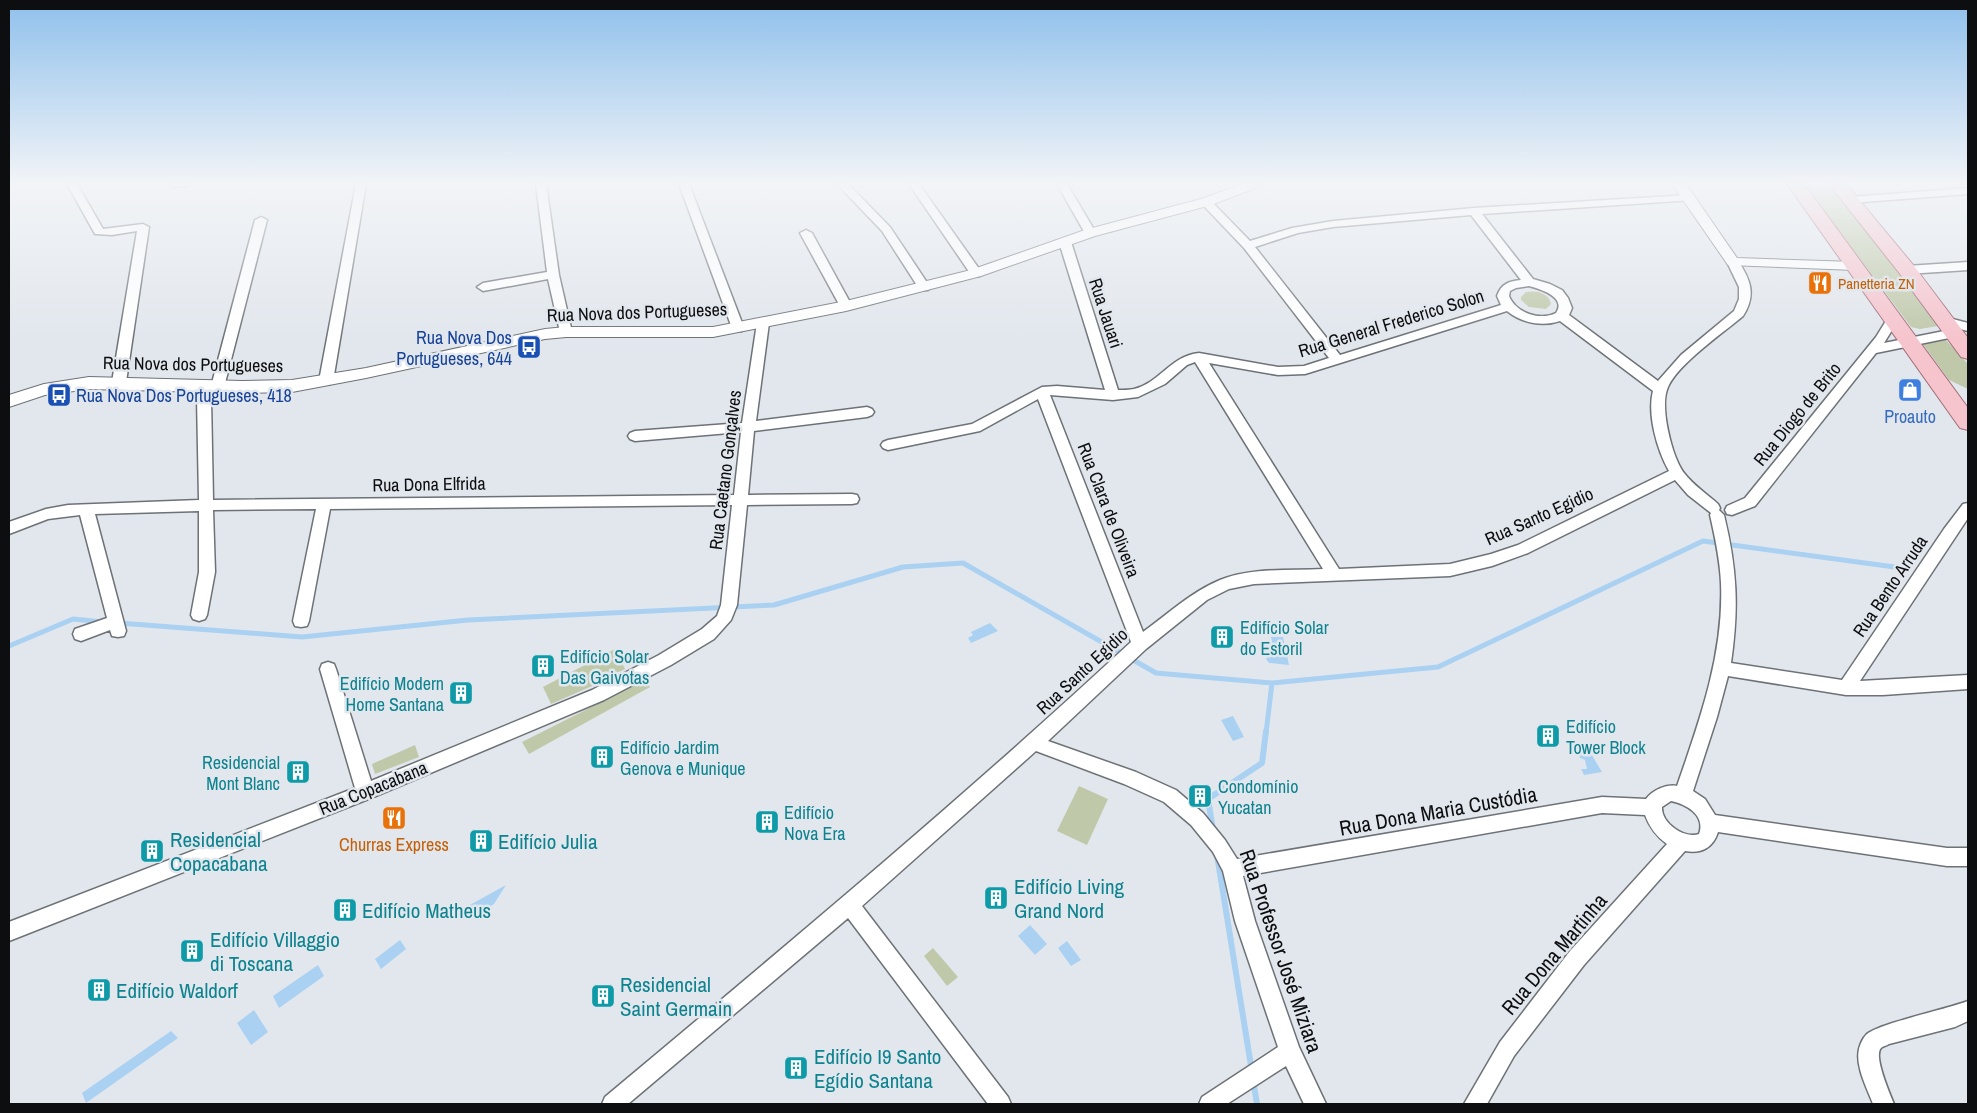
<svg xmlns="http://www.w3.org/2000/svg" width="1977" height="1113" font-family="'Archivo Narrow',sans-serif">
<rect width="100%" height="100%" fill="#e2e7ed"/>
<!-- green -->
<path fill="#bfc9aa" d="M 1804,184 L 1832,184 L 1938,326 L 1920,329 L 1911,327 Z
M 1526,292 C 1537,290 1549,293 1551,304 L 1546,309 L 1529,307 L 1521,300 L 1521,297 Z
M 1946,340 L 1968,364 L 1968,389 L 1949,380 L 1923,344 Z
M 615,649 L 625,669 L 599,683 L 551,704 L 543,687 Z
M 645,680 L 650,687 L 529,754 L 522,742 Z
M 415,745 L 419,757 L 375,774 L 372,764 Z
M 1079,786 L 1108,799 L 1087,845 L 1057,831 Z
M 933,948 L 958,977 L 947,986 L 924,956 Z"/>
<!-- water -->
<path fill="#aad1f2" d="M 990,623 L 998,631 L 971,643 L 968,638 L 973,635 L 971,632 Z
M 1271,637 L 1283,637 L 1289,665 L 1269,663 L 1266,659 L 1268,656 L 1275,656 Z
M 1233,716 L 1244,737 L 1233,741 L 1221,720 Z
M 1578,750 L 1590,752 L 1602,772 L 1584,775 L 1581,769 L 1587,769 L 1585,760 L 1580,758 Z
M 506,885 L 494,904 L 473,917 L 468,906 Z
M 1030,925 L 1047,944 L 1035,955 L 1018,936 Z
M 400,940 L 406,949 L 381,969 L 375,959 Z
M 1067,941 L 1081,960 L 1071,966 L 1058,948 Z
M 318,965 L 324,976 L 279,1008 L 273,996 Z
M 254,1010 L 268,1032 L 251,1045 L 237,1023 Z
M 171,1031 L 178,1038 L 86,1103 L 82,1093 Z"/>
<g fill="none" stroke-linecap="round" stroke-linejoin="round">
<!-- stream-far1 -->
<path stroke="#aad1f2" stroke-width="5" d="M 119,623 L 302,637 L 468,620 L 774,605 L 903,567 L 963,563 L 1156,673 L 1272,683 L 1438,667 L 1703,541 L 1902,568
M 9,646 L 73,619 L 103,622
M 1266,733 L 1272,683"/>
<!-- stream -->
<path stroke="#aad1f2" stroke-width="6" d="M 1213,830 L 1208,799 L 1262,763 L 1266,731
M 1217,855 L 1252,1072
M 1253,1080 L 1257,1104"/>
<defs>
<path id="minor" d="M 67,184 L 77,184 L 103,229 L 143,224 L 149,227 L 126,382 L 124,385 L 114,385 L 112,382 L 137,231 L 112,235 L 95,234 Z
M 174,184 L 188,184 L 187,186 L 174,187 Z
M 356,184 L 366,184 L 333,381 L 331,384 L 321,384 L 319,381 Z
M 536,184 L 546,184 L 559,275 L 572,332 L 566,336 L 560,332 L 548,279 L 483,291 L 477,287 L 483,283 L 547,272 Z
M 679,184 L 689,184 L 744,328 L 742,331 L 734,331 L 732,328 Z
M 837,184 L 848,184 L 890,227 L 930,287 L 928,290 L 920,290 L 882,231 Z
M 909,184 L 919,184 L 982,273 L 980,276 L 972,276 Z
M 1057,184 L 1067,184 L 1096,233 L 1094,235 L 1086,235 Z
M 1968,188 L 1968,194 L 1850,203 L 1844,200 L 1850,197 Z
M 1689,195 L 1695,198 L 1693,200 L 1482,214 L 1533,279 L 1550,284 L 1562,290 L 1568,298 L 1572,308 L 1569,315 L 1658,381 L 1681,355 L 1734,311 L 1739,299 L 1739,287 L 1727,262 L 1729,259 L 1737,259 C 1750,279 1757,294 1743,316 C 1723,333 1678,364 1668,387 C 1659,406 1672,457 1684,473 C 1693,485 1707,494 1718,504 L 1720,508 L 1719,510 L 1724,515 C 1737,569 1739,607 1731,663 L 1842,680 L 1944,529 L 1963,504 L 1968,503 L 1968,518 L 1860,681 L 1968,675 L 1968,689 L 1883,695 L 1846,695 L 1728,676 L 1717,717 L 1693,791 L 1705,799 L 1715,815 L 1947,848 L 1968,848 L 1968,866 L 1947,866 L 1718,832 C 1713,848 1701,854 1685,851 L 1584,965 L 1514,1056 L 1487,1104 L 1464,1104 L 1500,1042 L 1570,951 L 1667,844 C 1656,836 1650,828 1645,815 L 1602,813 L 1243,876 L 1255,921 L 1299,1047 L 1326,1104 L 1304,1104 L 1286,1066 L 1227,1104 L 1199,1104 L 1202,1097 L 1278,1047 L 1235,921 L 1223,871 L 1213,852 L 1191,825 L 1164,802 L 1124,784 L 1036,751 L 862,906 L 1008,1097 L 1011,1104 L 988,1104 L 848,918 L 628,1104 L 602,1104 L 605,1097 C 783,948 961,800 1131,642 L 1038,399 L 980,431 L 888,450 L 883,448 L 881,445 L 883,442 L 888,440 L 972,424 L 1042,387 L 1057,386 L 1105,390 L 1059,242 L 1061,240 L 1069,240 L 1071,242 L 1118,390 C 1123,390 1129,390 1134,389 C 1160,383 1170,356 1199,353 L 1278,367 L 1304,366 L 1329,358 L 1244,248 L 1202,204 L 1200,202 L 1202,200 L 1210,200 L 1250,241 L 1292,228 L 1333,221 L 1474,208 ZM 1471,215 L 1521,280 C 1509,281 1501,284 1497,296 L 1501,305 L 1340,355 L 1255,247 L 1298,233 L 1333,227 ZM 1529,286 C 1540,289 1567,297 1556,313 C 1540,321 1516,313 1509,296 L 1510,291 L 1516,288 ZM 1507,311 C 1522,323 1542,327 1560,321 L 1653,391 C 1647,414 1657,450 1669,471 L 1518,545 L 1491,554 L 1450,564 L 1339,569 L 1209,363 L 1278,375 L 1305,374 ZM 1195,362 L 1323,569 C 1290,571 1251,567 1220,580 C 1191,592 1168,614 1143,632 L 1050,395 L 1113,400 L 1138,397 L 1165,384 L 1187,365 ZM 1675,480 L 1688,495 L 1711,513 L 1710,515 C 1715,537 1720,560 1721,583 C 1724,653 1700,720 1677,786 C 1666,784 1653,790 1646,799 L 1602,797 L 1237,859 L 1225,840 L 1203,813 L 1176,790 L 1136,772 L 1048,741 L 1146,649 L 1207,600 L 1229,589 L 1254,584 L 1450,576 L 1492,566 L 1528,553 ZM 1671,801 C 1686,804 1706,815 1699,834 C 1684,839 1661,823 1662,807 Z
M 261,217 L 267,220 L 224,387 L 222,390 L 213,390 L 211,398 L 213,500 L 734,495 L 741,432 L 635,441 L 630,439 L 628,436 L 630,433 L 635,431 L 742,423 L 757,323 L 763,319 L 769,323 L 756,421 L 867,407 L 872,409 L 874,412 L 872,415 L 867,417 L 754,431 L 748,495 L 852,494 L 857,495 L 859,499 L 857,503 L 852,504 L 747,505 L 737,605 L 731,620 L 714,639 L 671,665 L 604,700 L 371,798 L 9,941 L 9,922 L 355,788 L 320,669 L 322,664 L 328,662 L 334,664 L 336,669 L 371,781 L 592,690 L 659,655 L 702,629 L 717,616 L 721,605 L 732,505 L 330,509 L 309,621 L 307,626 L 301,627 L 295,626 L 293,621 L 316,509 L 213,510 L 215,572 L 207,615 L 205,619 L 199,621 L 193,619 L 191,615 L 199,572 L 199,511 L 95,514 L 126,631 L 124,636 L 118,637 L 112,636 L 110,630 L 81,641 L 75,639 L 73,634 L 75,629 L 107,618 L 80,515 L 48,519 L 9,534 L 9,522 L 46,509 L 68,505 L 199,500 L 197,398 L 203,383 L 212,383 L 255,220 Z
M 806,230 L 812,233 L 852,306 L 850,309 L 842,309 L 840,306 L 800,233 Z
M 1968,262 L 1968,270 L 1907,274 L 1901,270 L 1907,266 Z
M 1893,315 L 1899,319 L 1884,343 L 1954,329 L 1960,333 L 1954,337 L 1876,353 L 1755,506 L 1732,515 L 1727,514 L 1725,510 L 1727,506 L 1745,498 L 1876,337 L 1889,316 Z
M 1945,317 L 1968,323 L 1968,331 L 1941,324 L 1939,321 Z
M 1968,1001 L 1968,1021 L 1955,1027 L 1889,1044 C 1886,1046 1883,1046 1881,1048 C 1873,1056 1890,1094 1894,1104 L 1873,1104 C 1867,1088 1855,1066 1859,1049 C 1860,1045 1863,1038 1866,1035 C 1876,1024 1948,1009 1968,1001 Z"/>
<path id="tertiary" d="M 1242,184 L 1260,184 L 1258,187 L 1211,205 L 1095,236 L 981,276 L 846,311 L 713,337 L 566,337 L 545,339 L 366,378 L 292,392 L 242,393 L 89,389 L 45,395 L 9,407 L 9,395 L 44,384 L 89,377 L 242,381 L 292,380 L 366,368 L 545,329 L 566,327 L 713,327 L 846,301 L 971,270 L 1085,230 L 1201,199 Z
M 1672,184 L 1686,184 L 1737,258 L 1855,262 L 1860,263 L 1862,266 L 1860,269 L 1855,270 L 1728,265 Z"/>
<path id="primary" d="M 1787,184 L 1804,184 L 1968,408 L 1968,430 L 1960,428 Z
M 1829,184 L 1846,184 L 1914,266 L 1968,338 L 1968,359 L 1961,357 L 1900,274 Z"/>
</defs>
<!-- minor casing -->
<use href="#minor" stroke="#6d7277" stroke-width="3"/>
<!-- tertiary casing -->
<use href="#tertiary" stroke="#6d7277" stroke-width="2"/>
<!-- primary casing -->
<use href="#primary" stroke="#a06b75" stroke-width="2"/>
<!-- minor -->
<use href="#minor" fill="#fff" fill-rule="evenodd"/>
<!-- tertiary -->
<use href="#tertiary" fill="#fff" fill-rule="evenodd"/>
<!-- primary -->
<use href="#primary" fill="#f6c4cd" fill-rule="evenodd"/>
</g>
<!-- sky -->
<linearGradient id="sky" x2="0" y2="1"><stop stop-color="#8fc0ec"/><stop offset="0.54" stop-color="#f2f4f7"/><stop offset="1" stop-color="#f2f4f7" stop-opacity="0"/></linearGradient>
<rect width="1977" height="339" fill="url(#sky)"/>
<!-- icons -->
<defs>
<symbol id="restaurant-square" viewBox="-11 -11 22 22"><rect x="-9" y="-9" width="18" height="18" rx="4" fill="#e8710a" stroke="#e2e7ed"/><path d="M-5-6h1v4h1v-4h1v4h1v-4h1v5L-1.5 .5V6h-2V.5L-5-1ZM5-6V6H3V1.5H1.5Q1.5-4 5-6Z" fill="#fff"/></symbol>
<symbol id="bus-square" viewBox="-11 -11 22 22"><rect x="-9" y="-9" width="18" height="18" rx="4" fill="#1a4fb4" stroke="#e2e7ed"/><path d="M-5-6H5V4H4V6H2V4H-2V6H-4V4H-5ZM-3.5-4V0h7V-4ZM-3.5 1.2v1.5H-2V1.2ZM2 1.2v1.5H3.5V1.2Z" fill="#fff"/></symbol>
<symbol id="shop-square" viewBox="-11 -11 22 22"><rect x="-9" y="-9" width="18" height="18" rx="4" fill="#3f7fe0" stroke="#e2e7ed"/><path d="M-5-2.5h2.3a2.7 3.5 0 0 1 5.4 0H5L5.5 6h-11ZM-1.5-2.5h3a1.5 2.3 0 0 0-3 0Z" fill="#fff"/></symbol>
<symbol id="building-square" viewBox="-11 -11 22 22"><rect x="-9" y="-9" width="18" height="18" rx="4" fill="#0f9aa8" stroke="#e2e7ed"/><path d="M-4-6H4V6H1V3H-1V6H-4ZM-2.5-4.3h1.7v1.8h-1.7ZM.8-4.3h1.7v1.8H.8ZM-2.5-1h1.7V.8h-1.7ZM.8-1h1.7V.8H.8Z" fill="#fff"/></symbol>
</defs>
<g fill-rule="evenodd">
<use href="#restaurant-square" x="1806" y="269" width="28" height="28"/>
<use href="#bus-square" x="515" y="333" width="28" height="28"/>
<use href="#shop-square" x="1896" y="376" width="28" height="28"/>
<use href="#bus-square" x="45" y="381" width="28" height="28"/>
<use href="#building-square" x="1208" y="623" width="28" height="28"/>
<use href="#building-square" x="529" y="652" width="28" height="28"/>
<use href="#building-square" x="447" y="679" width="28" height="28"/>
<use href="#building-square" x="1534" y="722" width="28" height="28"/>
<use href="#building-square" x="588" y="743" width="28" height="28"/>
<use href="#building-square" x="284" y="758" width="28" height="28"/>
<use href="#building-square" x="1186" y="782" width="28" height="28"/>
<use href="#restaurant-square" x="380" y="804" width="28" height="28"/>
<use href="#building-square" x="753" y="808" width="28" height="28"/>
<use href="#building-square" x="467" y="827" width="28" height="28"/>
<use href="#building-square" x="138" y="837" width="28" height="28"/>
<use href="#building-square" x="982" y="884" width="28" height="28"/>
<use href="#building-square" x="331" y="896" width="28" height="28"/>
<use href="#building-square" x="178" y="937" width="28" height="28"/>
<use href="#building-square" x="85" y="976" width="28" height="28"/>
<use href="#building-square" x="589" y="982" width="28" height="28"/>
<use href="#building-square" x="782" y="1054" width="28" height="28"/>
</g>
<g text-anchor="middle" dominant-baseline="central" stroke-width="5" stroke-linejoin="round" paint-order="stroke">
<!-- far-food labels -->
<g font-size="15" fill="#c56008" stroke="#e2e7ed" text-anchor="start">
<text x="1838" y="283">Panetteria ZN</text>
</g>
<!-- street labels -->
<g font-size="18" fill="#0c0e10" stroke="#e2e7ed">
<text transform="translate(637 312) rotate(-2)">Rua Nova dos Portugueses</text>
<text transform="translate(1106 313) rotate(72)">Rua Jauari</text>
<text transform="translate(1391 323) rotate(-17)">Rua General Frederico Solon</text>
<text transform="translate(193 364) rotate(1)">Rua Nova dos Portugueses</text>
<text transform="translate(1797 414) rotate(-51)">Rua Diogo de Brito</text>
<text transform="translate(725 470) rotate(-83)">Rua Caetano Gonçalves</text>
<text transform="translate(429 484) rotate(-1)">Rua Dona Elfrida</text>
<text transform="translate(1109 510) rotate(69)">Rua Clara de Oliveira</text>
<text transform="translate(1539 516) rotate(-24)">Rua Santo Egidio</text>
<text transform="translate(1890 586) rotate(-56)">Rua Bento Arruda</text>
<text transform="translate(1082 671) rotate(-43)">Rua Santo Egidio</text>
<text transform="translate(373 788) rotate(-22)">Rua Copacabana</text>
</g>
<!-- transit labels -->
<g font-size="18" fill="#164399" stroke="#e2e7ed" text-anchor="end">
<text x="512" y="337">Rua Nova Dos<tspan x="512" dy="21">Portugueses, 644</tspan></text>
<text x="76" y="395" text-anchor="start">Rua Nova Dos Portugueses, 418</text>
</g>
<!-- shop labels -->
<g font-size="18" fill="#366cbe" stroke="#e2e7ed">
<text x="1910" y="416">Proauto</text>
</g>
<!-- culture labels -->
<g font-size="18" fill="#0d838f" stroke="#e2e7ed" text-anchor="start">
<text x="1240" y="627">Edifício Solar<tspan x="1240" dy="21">do Estoril</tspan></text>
<text x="560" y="656">Edifício Solar<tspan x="560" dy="21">Das Gaivotas</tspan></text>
<text x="444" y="683" text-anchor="end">Edifício Modern<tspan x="444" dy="21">Home Santana</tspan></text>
<text x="1566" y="726">Edifício<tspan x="1566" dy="21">Tower Block</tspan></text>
<text x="620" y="747">Edifício Jardim<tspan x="620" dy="21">Genova e Munique</tspan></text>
<text x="280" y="762" text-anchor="end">Residencial<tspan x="280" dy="21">Mont Blanc</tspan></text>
<text x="1218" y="786">Condomínio<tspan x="1218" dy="21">Yucatan</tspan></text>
<text x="784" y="812">Edifício<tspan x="784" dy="21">Nova Era</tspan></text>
</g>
<!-- food labels -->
<g font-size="18" fill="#c56008" stroke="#e2e7ed">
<text x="394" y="844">Churras Express</text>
</g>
<!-- near-street labels -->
<g font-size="21" fill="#0c0e10" stroke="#e2e7ed">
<text transform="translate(1438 811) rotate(-10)">Rua Dona Maria Custódia</text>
<text transform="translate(1281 951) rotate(71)">Rua Professor José Miziara</text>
<text transform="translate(1554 954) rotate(-50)">Rua Dona Martinha</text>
</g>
<!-- near-culture labels -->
<g font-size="21" fill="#0d838f" stroke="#e2e7ed" text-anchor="start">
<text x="170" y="839">Residencial<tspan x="170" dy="24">Copacabana</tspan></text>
<text x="498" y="841">Edifício Julia</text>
<text x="1014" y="886">Edifício Living<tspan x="1014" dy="24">Grand Nord</tspan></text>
<text x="362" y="910">Edifício Matheus</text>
<text x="210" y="939">Edifício Villaggio<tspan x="210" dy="24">di Toscana</tspan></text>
<text x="620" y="984">Residencial<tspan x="620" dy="24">Saint Germain</tspan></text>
<text x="116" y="990">Edifício Waldorf</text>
<text x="814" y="1056">Edifício I9 Santo<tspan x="814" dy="24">Egídio Santana</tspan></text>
</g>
</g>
<!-- border -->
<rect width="1977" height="1113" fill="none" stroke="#0c0e10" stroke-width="20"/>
</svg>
